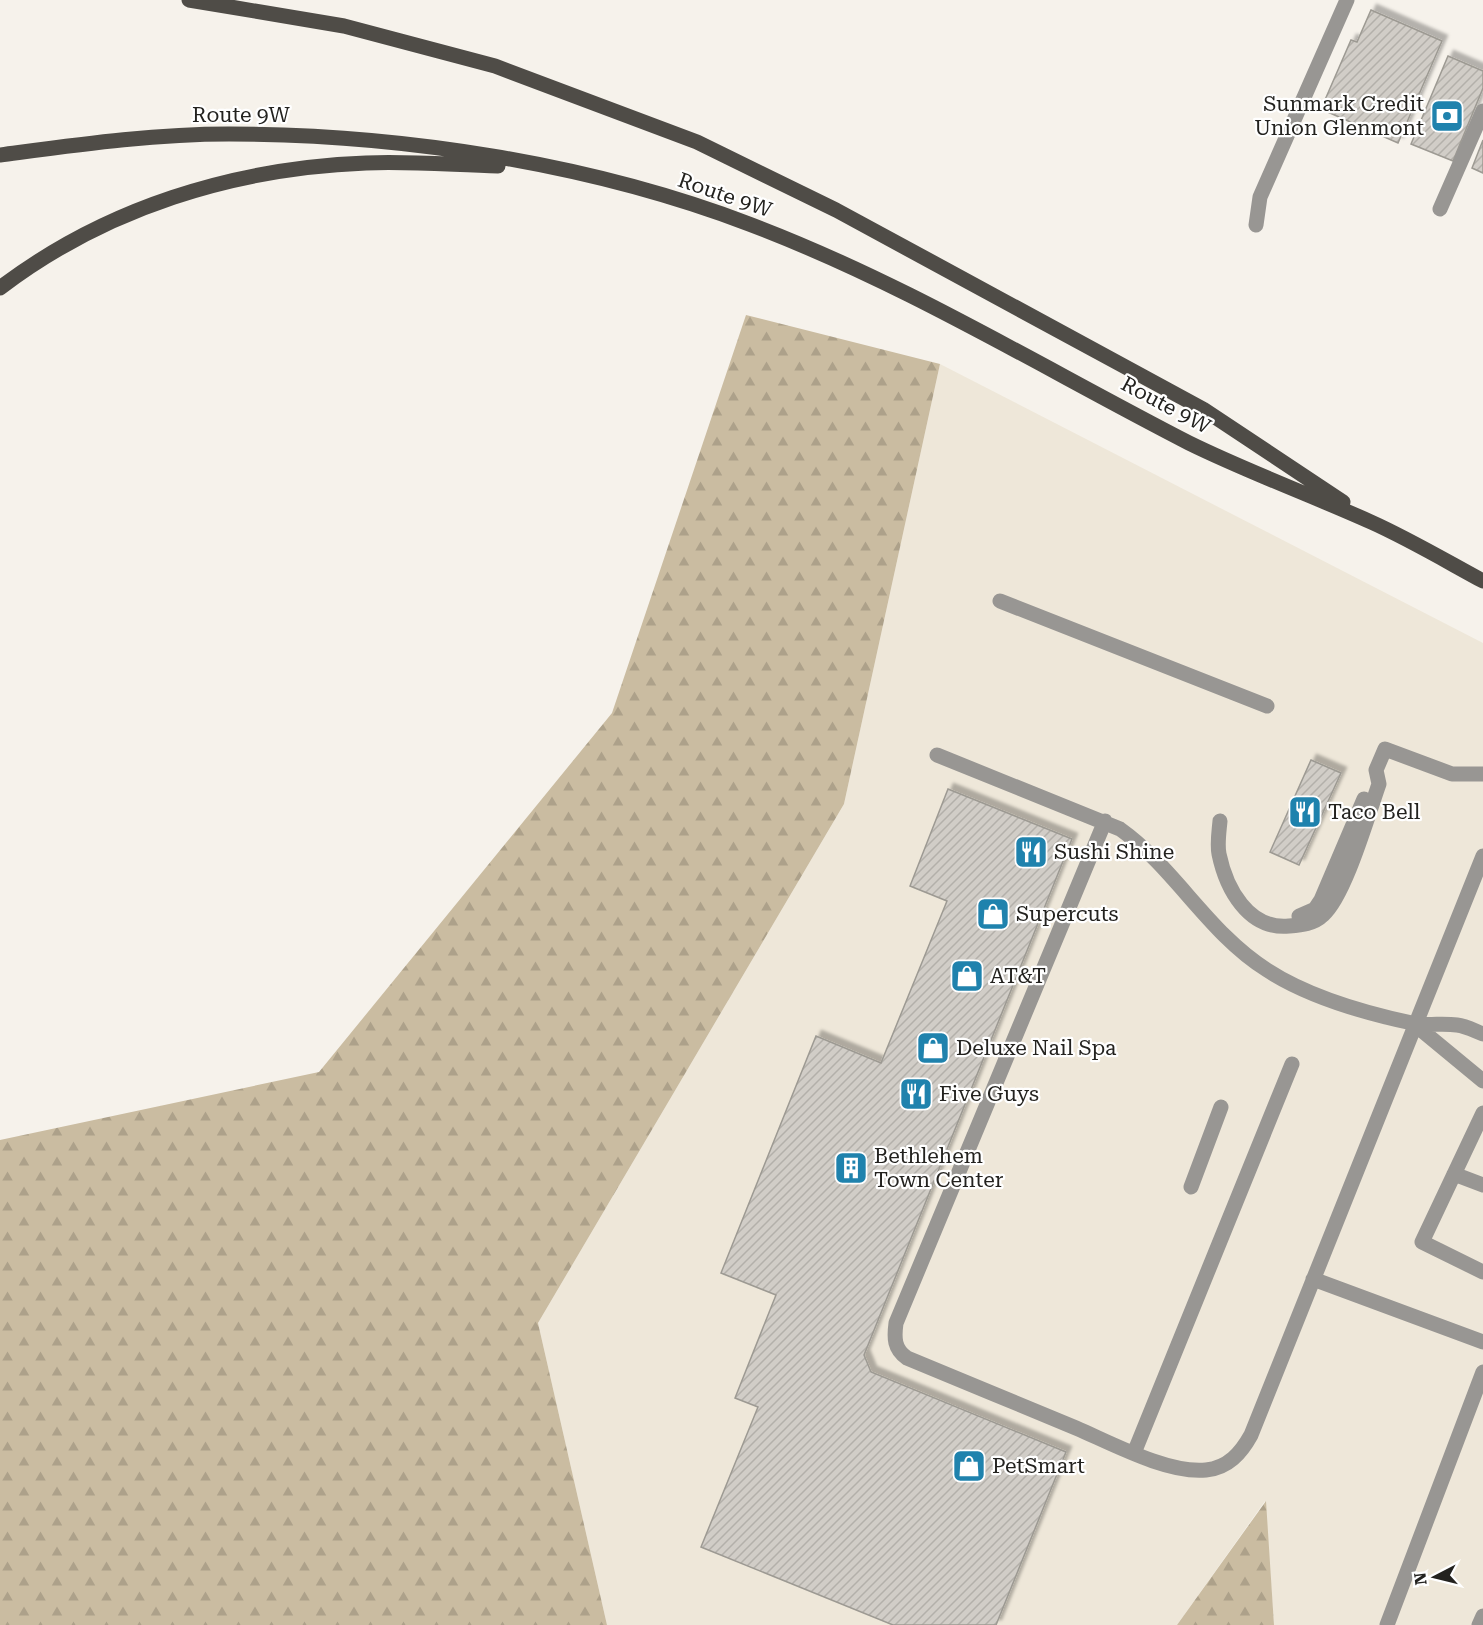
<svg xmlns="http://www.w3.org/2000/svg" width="1483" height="1625" font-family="'Roboto Serif',serif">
<defs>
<pattern id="forest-firs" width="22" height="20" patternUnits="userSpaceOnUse" patternTransform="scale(1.5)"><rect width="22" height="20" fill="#cabca1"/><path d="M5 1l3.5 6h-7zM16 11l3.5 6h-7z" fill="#ada18a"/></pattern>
<pattern id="building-hatch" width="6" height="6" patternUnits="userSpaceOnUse" patternTransform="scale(1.5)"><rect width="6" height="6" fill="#d1cdc7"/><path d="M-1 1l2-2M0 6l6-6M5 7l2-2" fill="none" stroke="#b3b0aa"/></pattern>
<filter id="shadow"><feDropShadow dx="5.5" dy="-5.5" stdDeviation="1.5" flood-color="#0004"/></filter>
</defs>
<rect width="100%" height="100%" fill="#f6f2eb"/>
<!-- built -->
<path fill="#eee7d9" d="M 940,364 L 1483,643 L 1483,1625 L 1274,1625 L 1265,1501 L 1177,1625 L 607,1625 L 538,1323 L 844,804 Z"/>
<!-- forest -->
<path fill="url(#forest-firs)" d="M 746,315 L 940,364 L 844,804 L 538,1323 L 607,1625 L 0,1625 L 0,1140 L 319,1072 L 612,713 Z
M 1266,1501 L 1274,1625 L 1177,1625 Z"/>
<!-- building -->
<path fill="url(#building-hatch)" stroke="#9d9a93" stroke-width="1.5" filter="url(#shadow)" d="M 1371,10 L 1442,41 L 1398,143 L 1321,109 L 1351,40 L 1357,42 Z
M 1448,56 L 1483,71 L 1483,88 L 1453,161 L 1411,144 Z
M 1483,140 L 1483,173 L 1472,168 Z
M 1311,760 L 1341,773 L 1299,865 L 1270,852 Z
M 948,789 L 1072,839 L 864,1355 L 871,1372 L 1066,1452 L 996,1625 L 893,1625 L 701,1547 L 758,1407 L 735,1398 L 776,1295 L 721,1273 L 816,1036 L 881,1063 L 947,901 L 910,886 Z"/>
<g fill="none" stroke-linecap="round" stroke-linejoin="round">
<!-- minor -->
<path stroke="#989693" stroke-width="15" d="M 1440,209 L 1483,111
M 1256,225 L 1260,197 L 1347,0
M 1000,601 L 1267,706
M 937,755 L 1120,829 C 1175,868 1208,933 1267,970 C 1307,996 1365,1013 1412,1023 C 1427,1026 1442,1023 1457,1025 C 1466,1026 1475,1031 1483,1034
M 1105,821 L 896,1323 C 894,1338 894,1349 907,1358 C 963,1381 1020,1405 1076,1428 C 1111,1443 1168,1474 1206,1470 C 1228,1468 1241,1453 1251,1435 L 1483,856
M 1220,821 C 1219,832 1217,844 1219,854 C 1226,888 1248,930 1289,926 C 1301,925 1314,924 1323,915 C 1345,896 1368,815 1379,784 L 1376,770 L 1385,749 L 1452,774 L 1483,774
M 1299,916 L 1315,909 L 1321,900 L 1364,799
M 1414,1024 L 1483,1081
M 1483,1113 L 1422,1242 L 1483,1272
M 1454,1174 L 1483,1185
M 1191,1187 L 1221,1107
M 1313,1279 L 1483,1342
M 1134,1453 L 1292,1064
M 1387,1625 L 1483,1372
M 1479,1625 L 1483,1616"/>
<!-- major -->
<path stroke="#4f4c47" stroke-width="15" d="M 189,0 L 344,26 L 495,66 L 697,142 L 836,210 L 1203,409 L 1343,502
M 0,155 C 76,145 152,134 229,134 C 400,134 589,163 749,224 C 903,282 1043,368 1189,443 C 1248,472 1311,495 1371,522 C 1409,539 1446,561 1483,581
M 0,288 C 105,208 234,168 366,163 C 409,161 454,165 498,166"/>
</g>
<!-- icons -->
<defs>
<symbol id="bank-square" viewBox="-11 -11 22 22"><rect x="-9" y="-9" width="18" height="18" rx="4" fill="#1f82ad" stroke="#fff"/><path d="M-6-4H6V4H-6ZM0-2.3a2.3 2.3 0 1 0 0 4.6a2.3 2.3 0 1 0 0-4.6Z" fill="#fff"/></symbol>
<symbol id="restaurant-square" viewBox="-11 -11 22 22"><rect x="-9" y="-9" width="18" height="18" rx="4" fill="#1f82ad" stroke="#fff"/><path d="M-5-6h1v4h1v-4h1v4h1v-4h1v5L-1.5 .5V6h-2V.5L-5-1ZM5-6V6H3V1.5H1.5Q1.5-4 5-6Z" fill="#fff"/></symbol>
<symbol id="shop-square" viewBox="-11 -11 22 22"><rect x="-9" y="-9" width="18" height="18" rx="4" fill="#1f82ad" stroke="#fff"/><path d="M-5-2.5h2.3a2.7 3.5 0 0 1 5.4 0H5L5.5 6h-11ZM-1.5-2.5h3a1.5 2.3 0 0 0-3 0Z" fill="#fff"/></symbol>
<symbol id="building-square" viewBox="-11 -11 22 22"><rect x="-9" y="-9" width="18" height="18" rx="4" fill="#1f82ad" stroke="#fff"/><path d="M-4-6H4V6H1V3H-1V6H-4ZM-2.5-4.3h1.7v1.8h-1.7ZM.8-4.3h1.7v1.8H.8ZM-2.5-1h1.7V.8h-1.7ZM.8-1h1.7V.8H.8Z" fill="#fff"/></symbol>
</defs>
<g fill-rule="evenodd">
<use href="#bank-square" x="1428" y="97" width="38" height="38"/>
<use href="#restaurant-square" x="1286" y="793" width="38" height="38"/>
<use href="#restaurant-square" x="1012" y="833" width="38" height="38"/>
<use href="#shop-square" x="974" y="895" width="38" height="38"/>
<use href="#shop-square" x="948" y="957" width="38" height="38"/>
<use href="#shop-square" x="914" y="1029" width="38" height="38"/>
<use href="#restaurant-square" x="897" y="1075" width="38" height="38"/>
<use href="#building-square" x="832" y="1149" width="38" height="38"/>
<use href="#shop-square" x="950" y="1447" width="38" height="38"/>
</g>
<g text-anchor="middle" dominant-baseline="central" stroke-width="4.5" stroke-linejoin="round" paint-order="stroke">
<!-- poi labels -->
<g font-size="21" fill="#23221f" stroke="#fff" text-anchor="start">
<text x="1424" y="104" text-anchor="end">Sunmark Credit<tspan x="1424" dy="24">Union Glenmont</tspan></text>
<text x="1328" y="812">Taco Bell</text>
<text x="1054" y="852">Sushi Shine</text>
<text x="1016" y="914">Supercuts</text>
<text x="990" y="976">AT&amp;T</text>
<text x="956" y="1048">Deluxe Nail Spa</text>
<text x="939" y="1094">Five Guys</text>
<text x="874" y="1156">Bethlehem<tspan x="874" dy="24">Town Center</tspan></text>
<text x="992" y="1466">PetSmart</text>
</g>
<!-- street labels -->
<g font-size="21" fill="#23221f" stroke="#fff">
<text x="241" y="115">Route 9W</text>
<text transform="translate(725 195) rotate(19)">Route 9W</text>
<text transform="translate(1166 405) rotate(28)">Route 9W</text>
</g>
</g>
<!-- north arrow -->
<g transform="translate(1435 1577) rotate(263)" stroke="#ffffff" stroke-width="4.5" paint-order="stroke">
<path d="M0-4.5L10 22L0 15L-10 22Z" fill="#23221f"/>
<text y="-9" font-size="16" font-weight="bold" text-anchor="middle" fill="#23221f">N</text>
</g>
</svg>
